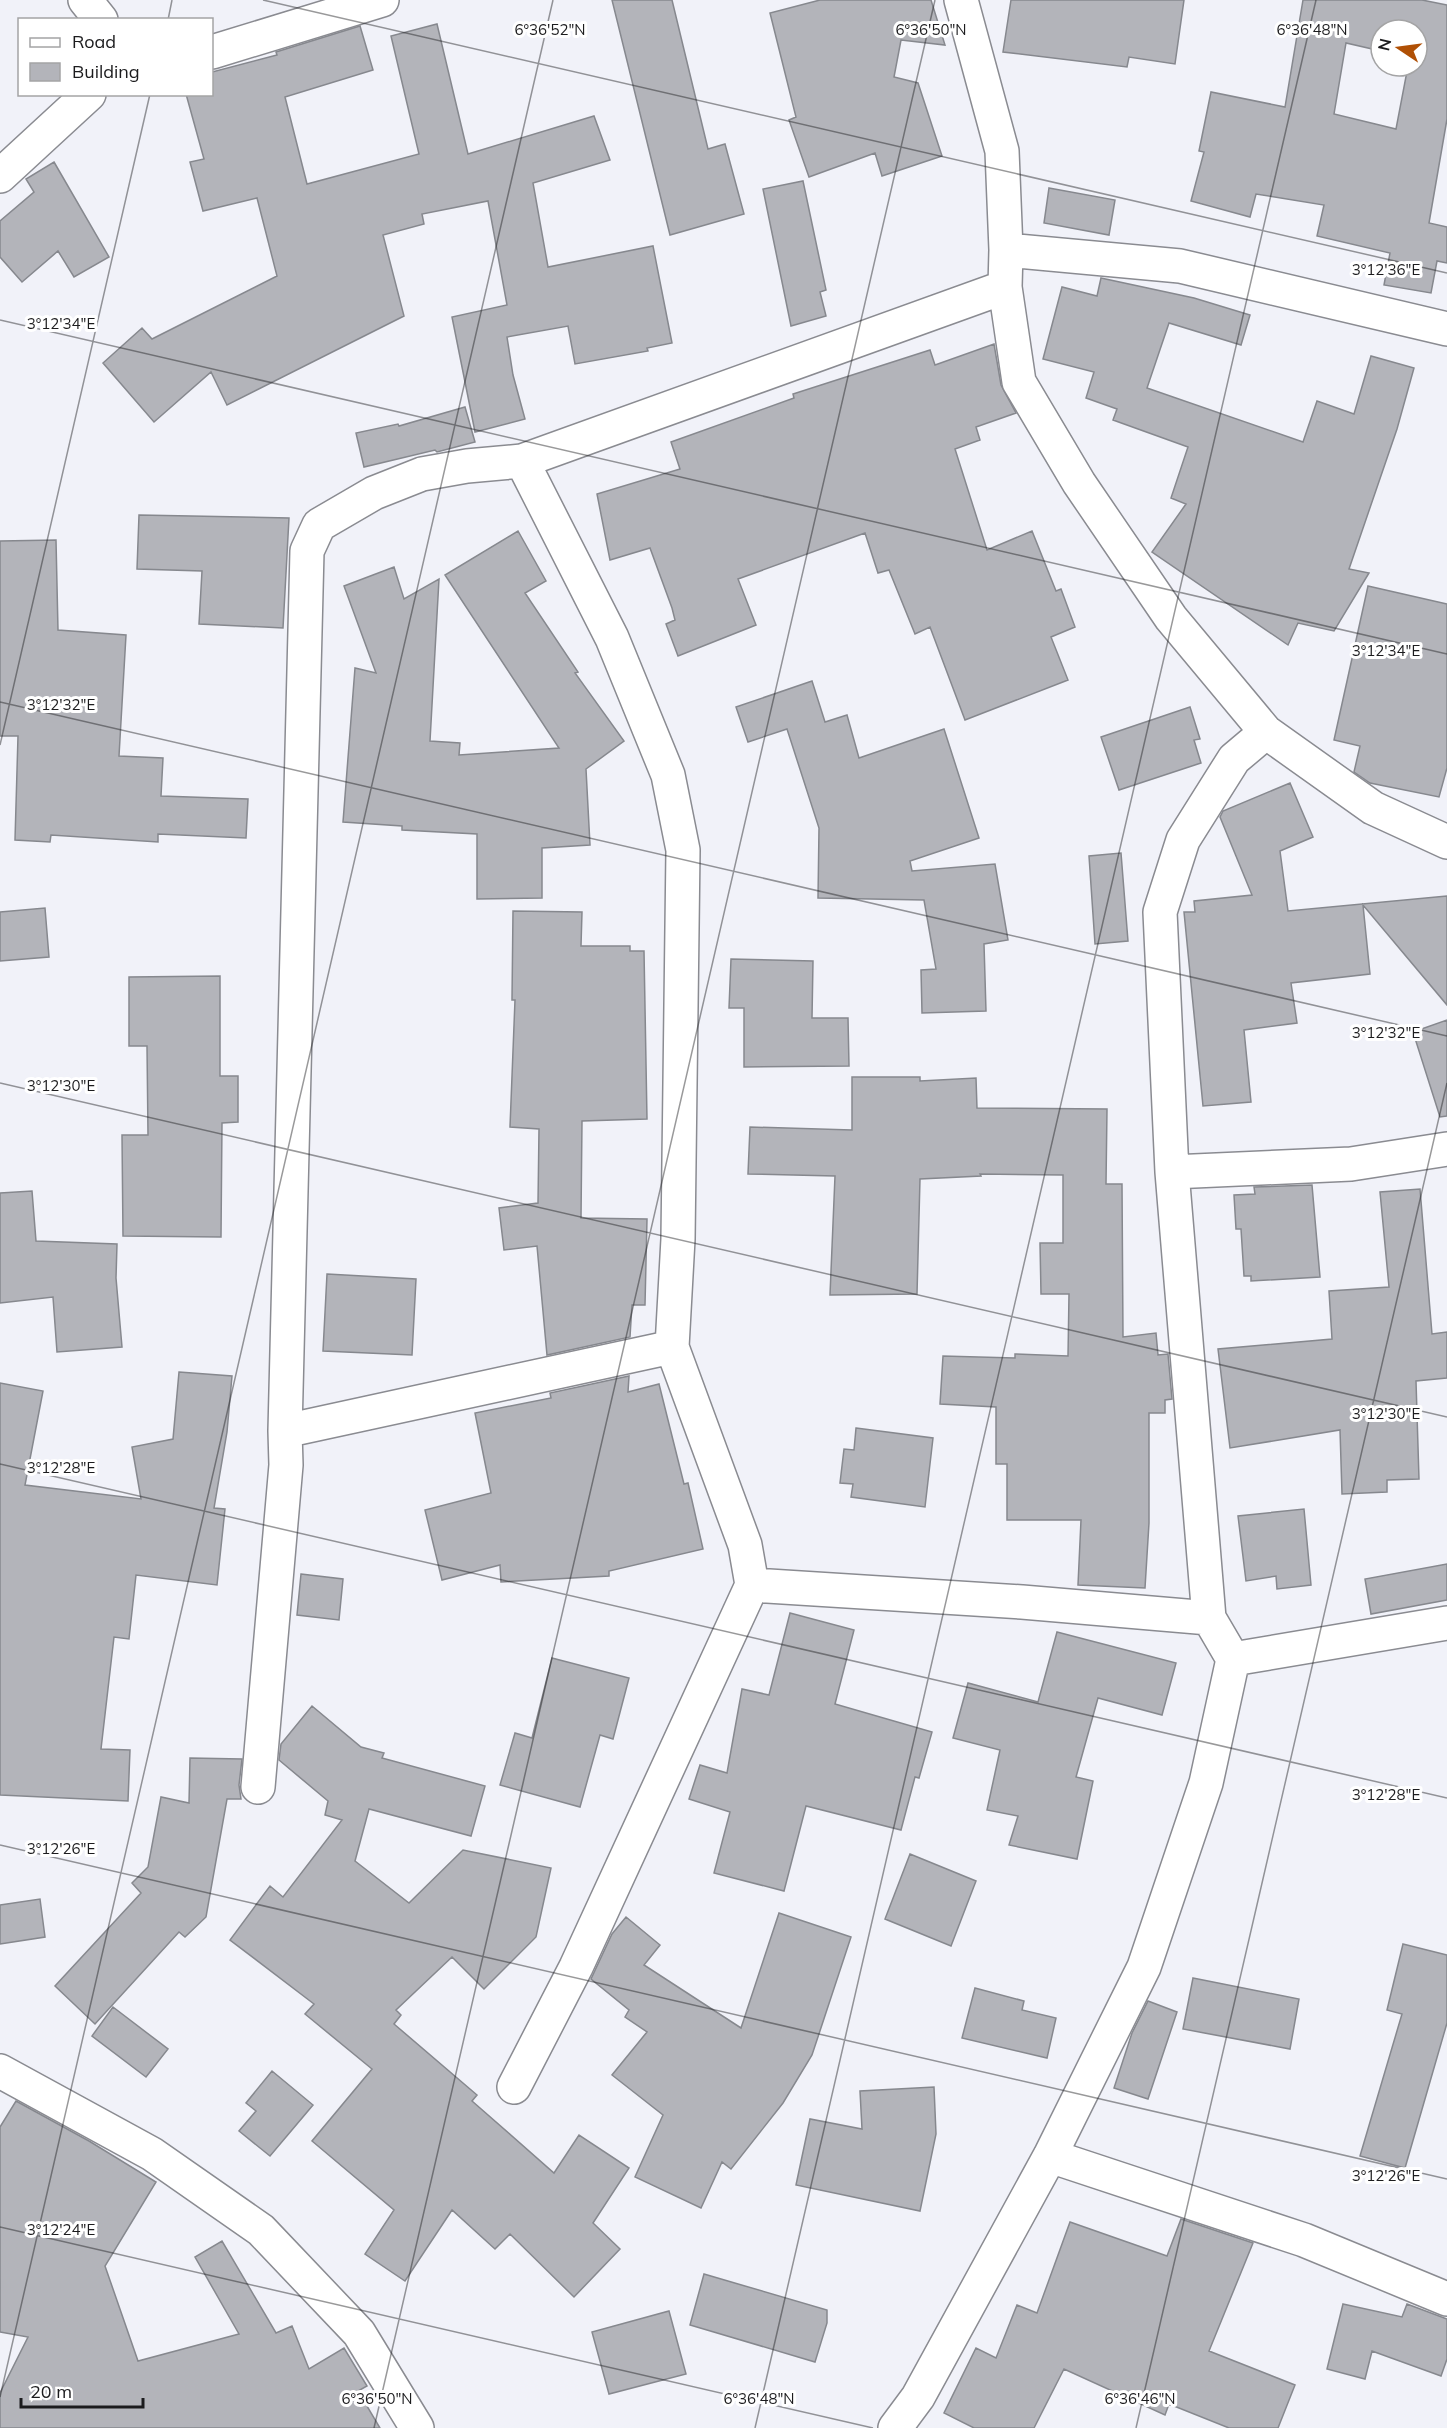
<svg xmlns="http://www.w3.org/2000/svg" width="1447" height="2428" font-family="Mulish,sans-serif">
<rect width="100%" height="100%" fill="#f1f2f9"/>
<!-- building -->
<path fill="#b3b4ba" stroke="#86888e" stroke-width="1.5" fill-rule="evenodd" d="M 612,0 L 672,0 L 708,149 L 725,144 L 744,214 L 670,235 Z
M 820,0 L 931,0 L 945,45 L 901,40 L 894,77 L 918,83 L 942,156 L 882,176 L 875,153 L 809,177 L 789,120 L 796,117 L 770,13 Z
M 1011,0 L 1184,0 L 1175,64 L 1129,57 L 1127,67 L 1003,52 Z
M 1303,0 L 1422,0 L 1447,5 L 1447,119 L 1429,223 L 1447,227 L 1447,263 L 1437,261 L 1431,293 L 1384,285 L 1390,253 L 1317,236 L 1324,205 L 1256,194 L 1250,217 L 1191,201 L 1204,152 L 1199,151 L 1211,92 L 1285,107 ZM 1381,30 L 1417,30 L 1417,66 L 1408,66 L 1396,129 L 1334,114 L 1346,43 L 1381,51 Z
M 437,24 L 468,154 L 594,116 L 610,160 L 533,183 L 548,267 L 653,246 L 672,343 L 647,348 L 648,351 L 575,364 L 568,326 L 507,337 L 513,375 L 525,419 L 475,432 L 452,317 L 507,305 L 488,201 L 422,214 L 424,224 L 383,235 L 404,316 L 227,405 L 211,372 L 154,422 L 103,363 L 142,328 L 152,339 L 277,276 L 257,198 L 203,211 L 190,162 L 204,159 L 186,94 L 212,94 L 212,72 L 277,55 L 276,52 L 360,26 L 373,70 L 285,97 L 307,184 L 419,154 L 391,36 Z
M 54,162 L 109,257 L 74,277 L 58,251 L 22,282 L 0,257 L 0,221 L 34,192 L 26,179 Z
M 803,181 L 826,290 L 820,292 L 826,316 L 791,326 L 763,189 Z
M 1049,188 L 1115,200 L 1109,235 L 1044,223 Z
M 1101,278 L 1194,298 L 1250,315 L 1241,345 L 1169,323 L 1147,388 L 1303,442 L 1317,401 L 1354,414 L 1371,356 L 1414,368 L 1397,429 L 1349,569 L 1369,573 L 1334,631 L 1298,623 L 1288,645 L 1152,552 L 1186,504 L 1171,498 L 1188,447 L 1113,420 L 1117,409 L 1086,398 L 1094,372 L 1043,359 L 1062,287 L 1097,296 Z
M 994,344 L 1001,385 L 1016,413 L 976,427 L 980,440 L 955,449 L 987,550 L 1032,531 L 1056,591 L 1061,589 L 1075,627 L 1051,637 L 1068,680 L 965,720 L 930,627 L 915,634 L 889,570 L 878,573 L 865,533 L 738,579 L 756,625 L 678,656 L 666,624 L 675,620 L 672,608 L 650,548 L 610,560 L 597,494 L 680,469 L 671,442 L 794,398 L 793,394 L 930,350 L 935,365 Z
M 465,407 L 475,442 L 437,452 L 435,450 L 364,467 L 356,433 L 398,424 L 399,426 Z
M 139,515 L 289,518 L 283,628 L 199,624 L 202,571 L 137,569 Z
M 518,531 L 546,581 L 525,593 L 578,672 L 575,673 L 624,741 L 586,769 L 590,845 L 542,848 L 542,898 L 477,899 L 477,834 L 402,830 L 402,826 L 343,822 L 355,668 L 376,673 L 344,586 L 394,567 L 404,599 L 439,579 L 430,741 L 460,743 L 459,755 L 559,748 L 445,575 Z
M 56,540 L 58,630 L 126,635 L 119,756 L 163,758 L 161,796 L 248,799 L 246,838 L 158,834 L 158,842 L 51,835 L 50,842 L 15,840 L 18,736 L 0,736 L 0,541 Z
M 1368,586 L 1447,604 L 1447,768 L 1439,797 L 1370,783 L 1354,772 L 1360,746 L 1334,740 Z
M 812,681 L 825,722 L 847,715 L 859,758 L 944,729 L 979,838 L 910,861 L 912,871 L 995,864 L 1008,940 L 984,944 L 986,1011 L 922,1013 L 921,970 L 936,969 L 924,900 L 818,898 L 819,828 L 787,729 L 748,742 L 736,707 Z
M 1190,707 L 1200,739 L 1194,740 L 1201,763 L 1119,790 L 1101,737 Z
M 1290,783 L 1313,837 L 1280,851 L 1288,911 L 1447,896 L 1447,1005 L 1363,905 L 1370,974 L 1291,983 L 1297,1023 L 1244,1030 L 1251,1102 L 1203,1106 L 1184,912 L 1195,912 L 1194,901 L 1252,895 L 1220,817 L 1223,811 Z
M 1121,853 L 1128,941 L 1095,944 L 1089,856 Z
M 45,908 L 49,957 L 0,961 L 0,912 Z
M 513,911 L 582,912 L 581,946 L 630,946 L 630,951 L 644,951 L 647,1119 L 582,1121 L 581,1218 L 647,1219 L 645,1305 L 632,1305 L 630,1337 L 547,1355 L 537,1246 L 504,1250 L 499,1208 L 538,1203 L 539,1129 L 510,1127 L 515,1000 L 512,1000 Z
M 731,959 L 813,961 L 812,1018 L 848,1018 L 849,1066 L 744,1067 L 744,1008 L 729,1008 Z
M 220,976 L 220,1076 L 238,1076 L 238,1122 L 222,1123 L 221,1237 L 123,1236 L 122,1135 L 148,1135 L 147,1046 L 129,1046 L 129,977 Z
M 1447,1020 L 1447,1116 L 1440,1117 L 1413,1032 Z
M 852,1077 L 920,1077 L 920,1081 L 976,1078 L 977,1108 L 1107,1109 L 1106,1184 L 1122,1184 L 1123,1337 L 1156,1333 L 1158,1355 L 1168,1354 L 1172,1399 L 1165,1400 L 1165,1413 L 1149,1413 L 1149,1523 L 1145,1588 L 1078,1585 L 1081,1520 L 1007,1520 L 1007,1464 L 996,1464 L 996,1407 L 940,1404 L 943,1356 L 1015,1358 L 1015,1354 L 1068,1356 L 1069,1294 L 1041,1294 L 1040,1243 L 1063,1243 L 1063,1175 L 980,1174 L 981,1176 L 920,1179 L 917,1294 L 830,1295 L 835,1176 L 748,1174 L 750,1127 L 852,1130 Z
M 1312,1185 L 1320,1277 L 1251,1281 L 1251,1276 L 1244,1276 L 1241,1229 L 1236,1229 L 1234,1195 L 1255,1194 L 1254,1187 Z
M 1420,1189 L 1432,1334 L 1447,1332 L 1447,1378 L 1416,1381 L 1419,1479 L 1387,1480 L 1387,1492 L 1342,1494 L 1340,1430 L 1230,1448 L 1218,1349 L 1332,1339 L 1329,1291 L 1389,1287 L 1380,1192 Z
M 32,1191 L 36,1241 L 117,1244 L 116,1278 L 122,1347 L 57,1352 L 53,1297 L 0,1303 L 0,1193 Z
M 327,1274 L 416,1279 L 412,1355 L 323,1351 Z
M 179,1372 L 232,1376 L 227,1432 L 214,1508 L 225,1509 L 217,1585 L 136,1575 L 129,1639 L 114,1637 L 101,1749 L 130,1750 L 128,1801 L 0,1795 L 0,1383 L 43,1391 L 25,1485 L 141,1499 L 132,1447 L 173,1439 Z
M 629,1376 L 628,1392 L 659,1384 L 684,1484 L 688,1483 L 703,1549 L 609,1571 L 609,1576 L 501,1582 L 500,1565 L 442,1580 L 425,1510 L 491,1493 L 475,1413 L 551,1398 L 550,1393 Z
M 856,1428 L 933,1438 L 925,1507 L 851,1497 L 853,1484 L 840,1483 L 844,1449 L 854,1450 Z
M 1304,1509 L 1311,1585 L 1277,1589 L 1276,1576 L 1246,1581 L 1238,1516 Z
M 1447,1564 L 1447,1600 L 1371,1614 L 1365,1579 Z
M 301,1574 L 343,1579 L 339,1620 L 297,1615 Z
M 790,1613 L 854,1630 L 835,1704 L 932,1732 L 919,1778 L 915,1777 L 901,1830 L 806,1806 L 784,1891 L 714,1873 L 730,1812 L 689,1799 L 700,1765 L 727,1773 L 742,1689 L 769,1695 Z
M 1057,1632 L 1176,1663 L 1162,1715 L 1098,1698 L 1076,1777 L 1093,1781 L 1077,1859 L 1009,1845 L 1018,1816 L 987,1810 L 1000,1750 L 953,1738 L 968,1683 L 1038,1702 Z
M 552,1658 L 629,1678 L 613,1739 L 600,1735 L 580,1807 L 500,1785 L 515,1733 L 532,1738 Z
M 312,1706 L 361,1747 L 384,1753 L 382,1758 L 485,1786 L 471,1836 L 369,1809 L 355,1861 L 409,1903 L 463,1850 L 551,1868 L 536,1937 L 484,1989 L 452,1957 L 396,2010 L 401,2015 L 394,2024 L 477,2095 L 472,2101 L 554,2173 L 579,2135 L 629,2168 L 593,2223 L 620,2249 L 574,2297 L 510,2234 L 495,2249 L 452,2210 L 405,2281 L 365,2254 L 394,2210 L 312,2141 L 372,2069 L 305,2014 L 314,2004 L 230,1940 L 270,1886 L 283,1897 L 342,1820 L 325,1815 L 328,1801 L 279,1760 L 281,1744 Z
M 190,1758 L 242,1759 L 239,1785 L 241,1799 L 227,1799 L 206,1917 L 185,1937 L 179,1932 L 95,2024 L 55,1986 L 141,1893 L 132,1883 L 148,1867 L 161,1797 L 189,1803 Z
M 910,1854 L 976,1881 L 951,1946 L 885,1919 Z
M 40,1899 L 45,1937 L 0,1944 L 0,1905 Z
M 779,1913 L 851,1937 L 812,2055 L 783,2103 L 731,2169 L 722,2162 L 701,2208 L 635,2177 L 663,2115 L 612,2075 L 647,2032 L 625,2017 L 629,2010 L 591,1979 L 612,1934 L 626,1917 L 660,1945 L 644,1965 L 741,2028 Z
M 1403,1944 L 1447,1955 L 1447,2023 L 1405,2168 L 1360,2156 L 1402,2014 L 1387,2010 Z
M 1193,1978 L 1299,1999 L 1290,2049 L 1183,2029 Z
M 975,1988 L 1024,2001 L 1022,2010 L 1056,2018 L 1047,2058 L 962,2038 Z
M 1148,2001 L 1177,2012 L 1148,2099 L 1114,2088 L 1132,2033 Z
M 113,2007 L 168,2049 L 146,2077 L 92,2036 Z
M 272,2071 L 313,2105 L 270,2156 L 239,2131 L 256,2111 L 246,2103 Z
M 934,2087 L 936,2134 L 920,2211 L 796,2185 L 810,2119 L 862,2129 L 860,2091 Z
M 16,2101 L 89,2141 L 156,2182 L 105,2266 L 138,2361 L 239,2334 L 195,2257 L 222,2241 L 276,2333 L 292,2326 L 309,2369 L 344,2348 L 367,2386 L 358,2391 L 380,2428 L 0,2428 L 0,2393 L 28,2337 L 0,2332 L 0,2127 Z
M 1181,2219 L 1253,2243 L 1209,2351 L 1295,2385 L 1278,2428 L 1229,2428 L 1169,2404 L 1165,2415 L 1064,2369 L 1034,2428 L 974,2428 L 944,2413 L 976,2348 L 996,2358 L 1017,2305 L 1037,2313 L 1070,2222 L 1167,2256 Z
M 704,2274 L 827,2310 L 827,2323 L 815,2362 L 690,2325 Z
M 1343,2304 L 1402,2317 L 1407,2304 L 1447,2319 L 1447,2359 L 1441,2376 L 1372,2351 L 1365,2379 L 1327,2369 Z
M 669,2311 L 686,2374 L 609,2394 L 592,2332 Z"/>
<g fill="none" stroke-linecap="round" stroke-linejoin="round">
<defs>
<path id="minor" d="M 85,0 L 101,20
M 961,0 L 1002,151 L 1006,250 L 1005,287 L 1019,382 L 1079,483 L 1171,618 L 1266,732 L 1373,808 L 1447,842
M 212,52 L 382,0
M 0,176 L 89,94
M 1006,250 L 1180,266 L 1447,329
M 522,461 L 612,638 L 668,775 L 683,850 L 678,1239 L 672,1347 L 745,1545 L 752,1585
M 1172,1172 L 1351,1164 L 1447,1149
M 285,1431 L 672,1347
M 1233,1659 L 1447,1623
M 258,1787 L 286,1465 L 285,1431 L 307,551 L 319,525 L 374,493 L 422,474 L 467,466 L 522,461 L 1005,287
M 0,2071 L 152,2154 L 261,2230 L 359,2333 L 417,2428
M 514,2087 L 576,1967 L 752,1585 L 1022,1602 L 1209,1618
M 1050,2156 L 1304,2240 L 1447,2299
M 895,2428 L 918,2397 L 1050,2156 L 1144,1967 L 1206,1783 L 1233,1659 L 1209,1618 L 1172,1172 L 1160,912 L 1183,840 L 1234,759 L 1266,732"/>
</defs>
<!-- minor casing -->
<use href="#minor" stroke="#8a8b91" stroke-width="36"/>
<!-- minor -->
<use href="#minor" stroke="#fff" stroke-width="33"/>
</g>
<!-- ticks -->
<path fill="none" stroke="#1c1c1e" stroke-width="1.5" stroke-opacity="0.45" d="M 263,0 L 1447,273M 168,20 L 172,0M 0,320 L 1447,654M 0,702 L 1447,1036M 0,745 L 150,94M 0,1083 L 1447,1417M 0,1464 L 1447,1798M 0,1845 L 1447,2179M 0,2227 L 873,2428M 0,2397 L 553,0M 374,2428 L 935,0M 755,2428 L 1316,0M 1136,2428 L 1447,1083"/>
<g font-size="15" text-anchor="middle" fill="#1c1c1e" stroke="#fff" stroke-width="6" stroke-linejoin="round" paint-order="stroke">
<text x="550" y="35">6°36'52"N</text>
<text x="931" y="35">6°36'50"N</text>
<text x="1312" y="35">6°36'48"N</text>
<text x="1386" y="275">3°12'36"E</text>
<text x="61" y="329">3°12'34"E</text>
<text x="1386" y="656">3°12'34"E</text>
<text x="61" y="710">3°12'32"E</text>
<text x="1386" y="1038">3°12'32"E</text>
<text x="61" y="1091">3°12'30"E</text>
<text x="1386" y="1419">3°12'30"E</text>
<text x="61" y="1473">3°12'28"E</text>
<text x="1386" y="1800">3°12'28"E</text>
<text x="61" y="1854">3°12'26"E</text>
<text x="1386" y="2181">3°12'26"E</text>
<text x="61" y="2235">3°12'24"E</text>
<text x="377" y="2404">6°36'50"N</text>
<text x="759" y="2404">6°36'48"N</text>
<text x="1140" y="2404">6°36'46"N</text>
</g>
<!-- legend -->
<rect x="18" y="18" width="195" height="78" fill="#ffffff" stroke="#a4a4a5" stroke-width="1.5"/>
<rect x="30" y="38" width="30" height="9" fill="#ffffff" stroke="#a4a4a5" stroke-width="1.5"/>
<text x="72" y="48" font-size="18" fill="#1c1c1e">Road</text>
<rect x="30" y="63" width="30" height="18" fill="#b3b4ba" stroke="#a4a4a5" stroke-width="1.5"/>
<text x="72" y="78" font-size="18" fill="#1c1c1e">Building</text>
<!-- north arrow -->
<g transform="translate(1399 48) rotate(283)"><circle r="28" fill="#ffffff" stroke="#a4a4a5" stroke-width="1.5"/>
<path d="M0-4.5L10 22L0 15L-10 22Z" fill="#b05005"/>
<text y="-9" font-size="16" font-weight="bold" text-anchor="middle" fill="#1c1c1e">N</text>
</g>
<!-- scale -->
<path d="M21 2398v9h122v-9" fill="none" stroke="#1c1c1e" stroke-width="3"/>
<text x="30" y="2398" font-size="18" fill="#1c1c1e" stroke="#ffffff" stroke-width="4.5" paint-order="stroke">20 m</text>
</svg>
